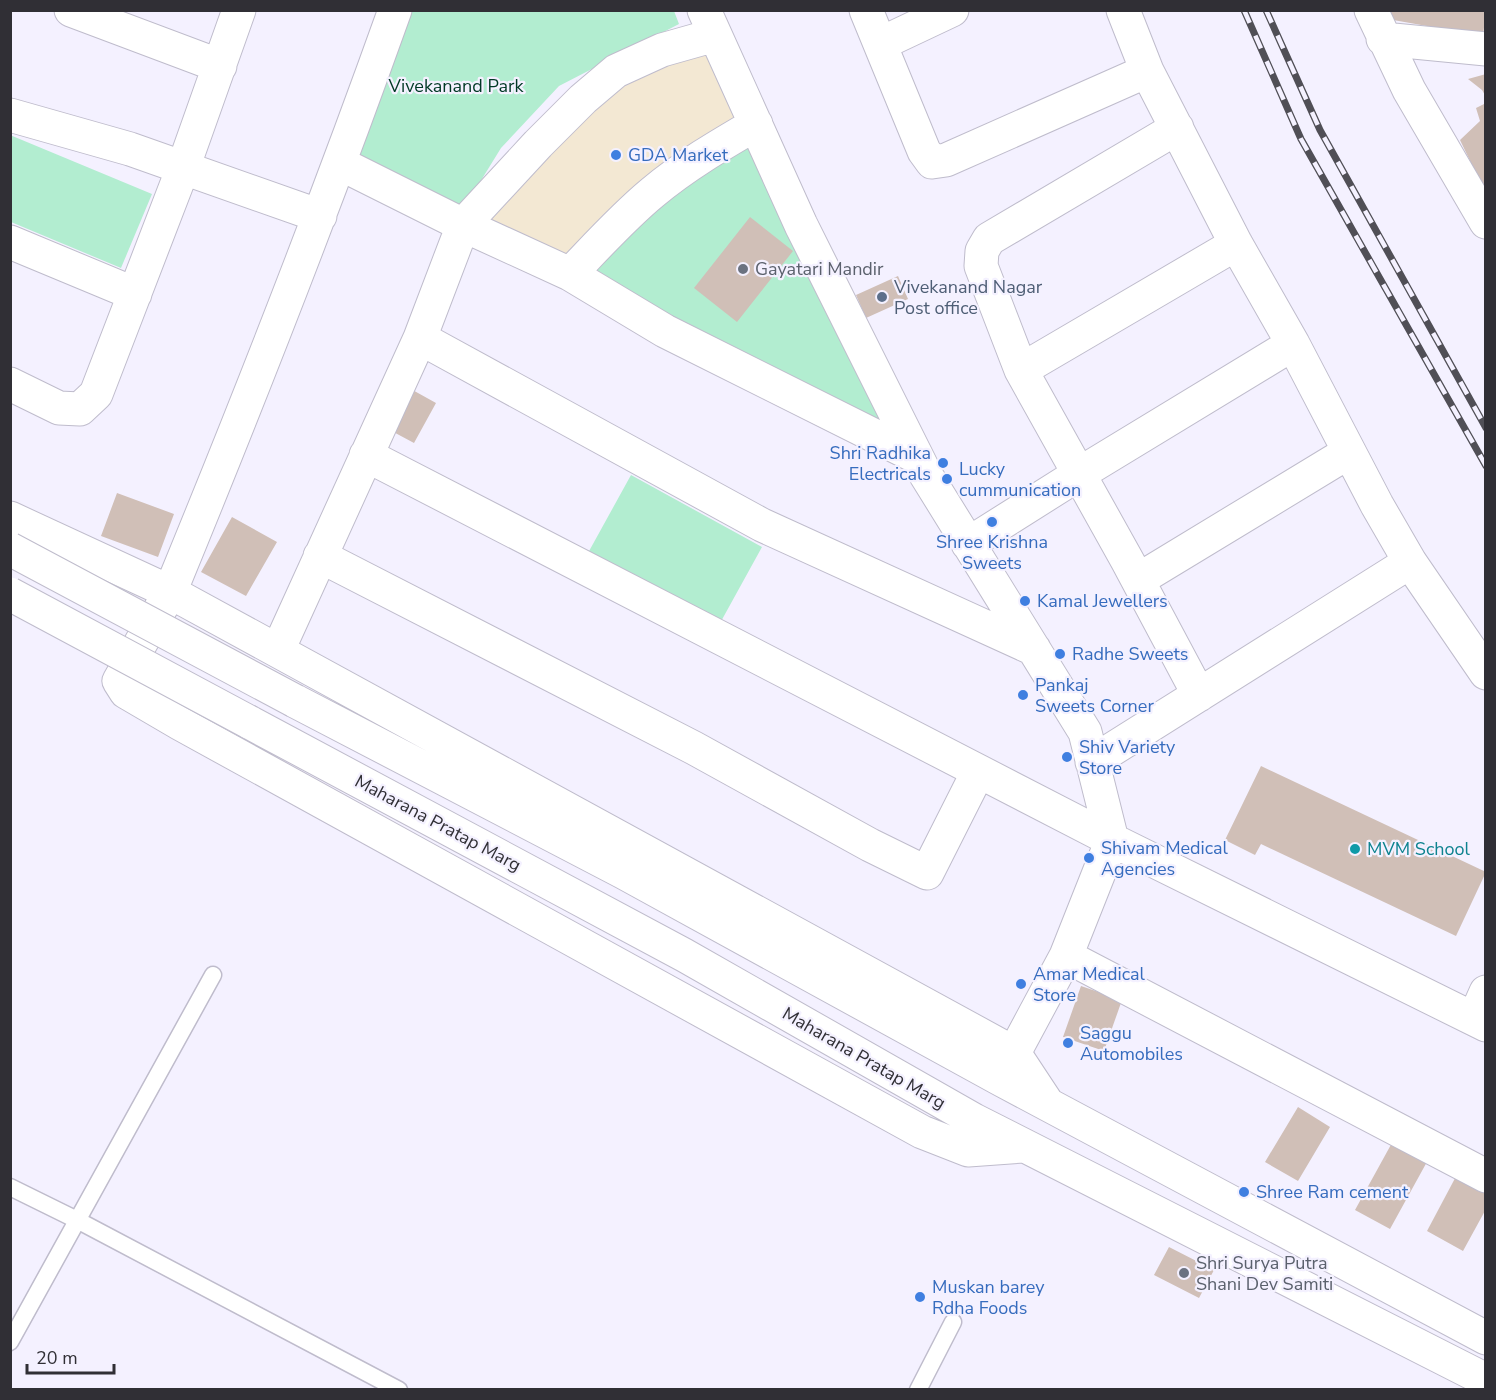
<svg xmlns="http://www.w3.org/2000/svg" width="1496" height="1400" font-family="'Nunito Sans',sans-serif">
<rect width="100%" height="100%" fill="#f4f1ff"/>
<!-- commercial -->
<path fill="#f3e8d3" d="M 715,35 L 756,124 L 570,274 L 463,225 L 583,99 Z"/>
<!-- green -->
<path fill="#b2edd0" d="M 403,11 L 674,11 L 679,24 L 559,86 L 501,148 L 464,208 L 351,159 Z
M 756,124 L 917,457 L 570,274 Z
M 10,135 L 152,194 L 121,268 L 11,222 Z
M 631,475 L 762,547 L 719,625 L 588,553 Z"/>
<!-- building -->
<path fill="#d0bfb7" d="M 1383,10 L 1486,10 L 1483,36 L 1382,18 Z
M 1486,74 L 1486,97 L 1482,90 L 1468,79 Z
M 1486,103 L 1486,194 L 1460,140 L 1480,121 L 1476,108 Z
M 750,217 L 793,251 L 737,322 L 694,288 Z
M 898,276 L 908,299 L 866,318 L 856,295 Z
M 409,388 L 436,403 L 414,443 L 386,428 Z
M 117,493 L 174,514 L 158,557 L 101,536 Z
M 232,517 L 277,542 L 246,596 L 201,572 Z
M 1261,766 L 1486,872 L 1456,936 L 1261,844 L 1255,855 L 1225,840 Z
M 1081,986 L 1122,1000 L 1104,1051 L 1063,1037 Z
M 1298,1107 L 1330,1127 L 1298,1181 L 1265,1162 Z
M 1393,1141 L 1428,1160 L 1390,1229 L 1355,1210 Z
M 1461,1167 L 1486,1180 L 1486,1209 L 1463,1251 L 1427,1231 Z
M 1169,1247 L 1214,1270 L 1199,1298 L 1154,1275 Z"/>
<g fill="none" stroke-linecap="round" stroke-linejoin="round">
<defs>
<path id="lane" d="M 10,1187 L 77,1220 L 399,1390
M 10,1342 L 213,975
M 918,1390 L 953,1322"/>
<path id="street" d="M 71,10 L 220,66
M 704,10 L 801,225 L 926,475 L 1085,732 L 1112,840 L 1066,956 L 1014,1053
M 866,10 L 924,151 L 932,162 L 946,160 L 1147,71
M 1123,10 L 1147,71 L 1236,244 L 1293,344 L 1377,505 L 1410,562 L 1486,673
M 1371,10 L 1409,90 L 1486,222
M 1383,39 L 1486,49
M 880,44 L 952,10
M 10,115 L 130,149 L 320,216
M 1177,128 L 989,239 L 982,251 L 981,266 L 1021,370 L 1127,560 L 1199,695
M 341,164 L 463,225 L 570,274 L 665,331 L 917,457
M 10,242 L 135,294
M 570,274 C 597,246 623,217 652,193 C 684,166 720,145 756,124
M 420,338 L 762,525 L 1034,649
M 1021,370 L 1236,244
M 10,384 L 59,408 L 80,409 L 96,394 L 183,168 L 239,10
M 366,455 L 1112,840 L 1486,1025
M 10,518 L 170,592 C 249,400 325,206 395,10
M 968,544 L 1079,474 L 1293,344
M 320,556 L 694,748 L 870,845 L 927,873 L 978,772
M 1138,580 L 1349,452
M 278,650 L 420,338 L 463,225 L 538,144 L 583,99 L 616,71 L 662,50 L 715,35
M 1092,762 L 1410,562
M 1066,956 L 1486,1176
M 1474,1019 L 1486,992"/>
<path id="secondary" d="M 295,701 L 623,872 L 1000,1079 L 1486,1338
M 249,722 L 684,955 L 974,1120 L 1486,1380
M 1023,1146 L 968,1150 L 922,1132 L 179,723 L 126,692 L 119,681 L 170,592 L 1014,1053 L 1047,1103"/>
</defs>
<!-- lane casing -->
<use href="#lane" stroke="#bfbccc" stroke-width="19"/>
<!-- street casing -->
<use href="#street" stroke="#bfbccc" stroke-width="35"/>
<!-- secondary casing -->
<use href="#secondary" stroke="#bfbccc" stroke-width="35"/>
<!-- lane -->
<use href="#lane" stroke="#fff" stroke-width="16"/>
<!-- street -->
<use href="#street" stroke="#fff" stroke-width="33"/>
<!-- secondary -->
<use href="#secondary" stroke="#fff" stroke-width="33"/>
<defs>
<path id="rail" d="M 1244,10 L 1301,139 L 1486,466
M 1266,10 L 1320,130 L 1486,428"/>
</defs>
<!-- rail casing -->
<use href="#rail" stroke="#504f56" stroke-width="7"/>
<!-- rail -->
<use href="#rail" stroke="#f4f1ff" stroke-width="4.5" stroke-dasharray="14" stroke-linecap="butt"/>
<defs>
<path id="secondary-bridge" d="M 10,549 L 295,701
M 10,594 L 249,722"/>
</defs>
<!-- secondary-bridge casing -->
<use href="#secondary-bridge" stroke="#bfbccc" stroke-width="35" stroke-linecap="butt"/>
<!-- secondary-bridge -->
<use href="#secondary-bridge" stroke="#fff" stroke-width="33"/>
</g>
<!-- markers -->
<g fill="#3f7fe0" stroke="#f4f1ff" stroke-width="2">
<circle cx="616" cy="155" r="6"/>
<circle cx="943" cy="463" r="6"/>
<circle cx="947" cy="479" r="6"/>
<circle cx="992" cy="522" r="6"/>
<circle cx="1025" cy="601" r="6"/>
<circle cx="1060" cy="654" r="6"/>
<circle cx="1023" cy="695" r="6"/>
<circle cx="1067" cy="757" r="6"/>
<circle cx="1089" cy="858" r="6"/>
<circle cx="1021" cy="984" r="6"/>
<circle cx="1068" cy="1043" r="6"/>
<circle cx="1244" cy="1192" r="6"/>
<circle cx="920" cy="1297" r="6"/>
</g>
<g fill="#6b7280" stroke="#f4f1ff" stroke-width="2">
<circle cx="743" cy="269" r="6"/>
<circle cx="1184" cy="1273" r="6"/>
</g>
<circle fill="#5c6f8a" stroke="#f4f1ff" stroke-width="2" cx="882" cy="297" r="6"/>
<circle fill="#0f9aa8" stroke="#f4f1ff" stroke-width="2" cx="1355" cy="849" r="6"/>
<g text-anchor="middle" dominant-baseline="central" stroke-width="4.5" stroke-linejoin="round" paint-order="stroke">
<!-- park labels -->
<g font-size="18" fill="#003925" stroke="#f4f1ff">
<text x="456" y="86">Vivekanand Park</text>
</g>
<!-- shop labels -->
<g font-size="18" fill="#366cbe" stroke="#f4f1ff" text-anchor="start">
<text x="628" y="155">GDA Market</text>
<text x="931" y="453" text-anchor="end">Shri Radhika<tspan x="931" dy="21">Electricals</tspan></text>
<text x="959" y="469">Lucky<tspan x="959" dy="21">cummunication</tspan></text>
<text x="992" y="542" text-anchor="middle">Shree Krishna<tspan x="992" dy="21">Sweets</tspan></text>
<text x="1037" y="601">Kamal Jewellers</text>
<text x="1072" y="654">Radhe Sweets</text>
<text x="1035" y="685">Pankaj<tspan x="1035" dy="21">Sweets Corner</tspan></text>
<text x="1079" y="747">Shiv Variety<tspan x="1079" dy="21">Store</tspan></text>
<text x="1101" y="848">Shivam Medical<tspan x="1101" dy="21">Agencies</tspan></text>
<text x="1033" y="974">Amar Medical<tspan x="1033" dy="21">Store</tspan></text>
<text x="1080" y="1033">Saggu<tspan x="1080" dy="21">Automobiles</tspan></text>
<text x="1256" y="1192">Shree Ram cement</text>
<text x="932" y="1287">Muskan barey<tspan x="932" dy="21">Rdha Foods</tspan></text>
</g>
<!-- worship labels -->
<g font-size="18" fill="#5b616d" stroke="#f4f1ff" text-anchor="start">
<text x="755" y="269">Gayatari Mandir</text>
<text x="1196" y="1263">Shri Surya Putra<tspan x="1196" dy="21">Shani Dev Samiti</tspan></text>
</g>
<!-- service labels -->
<g font-size="18" fill="#4e5e75" stroke="#f4f1ff" text-anchor="start">
<text x="894" y="287">Vivekanand Nagar<tspan x="894" dy="21">Post office</tspan></text>
</g>
<!-- street labels -->
<g font-size="18" fill="#302f35" stroke="#f4f1ff">
<text transform="translate(438 823) rotate(28)">Maharana Pratap Marg</text>
<text transform="translate(864 1058) rotate(30)">Maharana Pratap Marg</text>
</g>
<!-- culture labels -->
<g font-size="18" fill="#0d838f" stroke="#f4f1ff" text-anchor="start">
<text x="1367" y="849">MVM School</text>
</g>
</g>
<!-- border -->
<rect width="1496" height="1400" fill="none" stroke="#302f35" stroke-width="24"/>
<!-- scale -->
<path d="M27 1364v9h87v-9" fill="none" stroke="#302f35" stroke-width="3"/>
<text x="36" y="1364" font-size="18" fill="#302f35" stroke="#f4f1ff" stroke-width="4.5" paint-order="stroke">20 m</text>
</svg>
